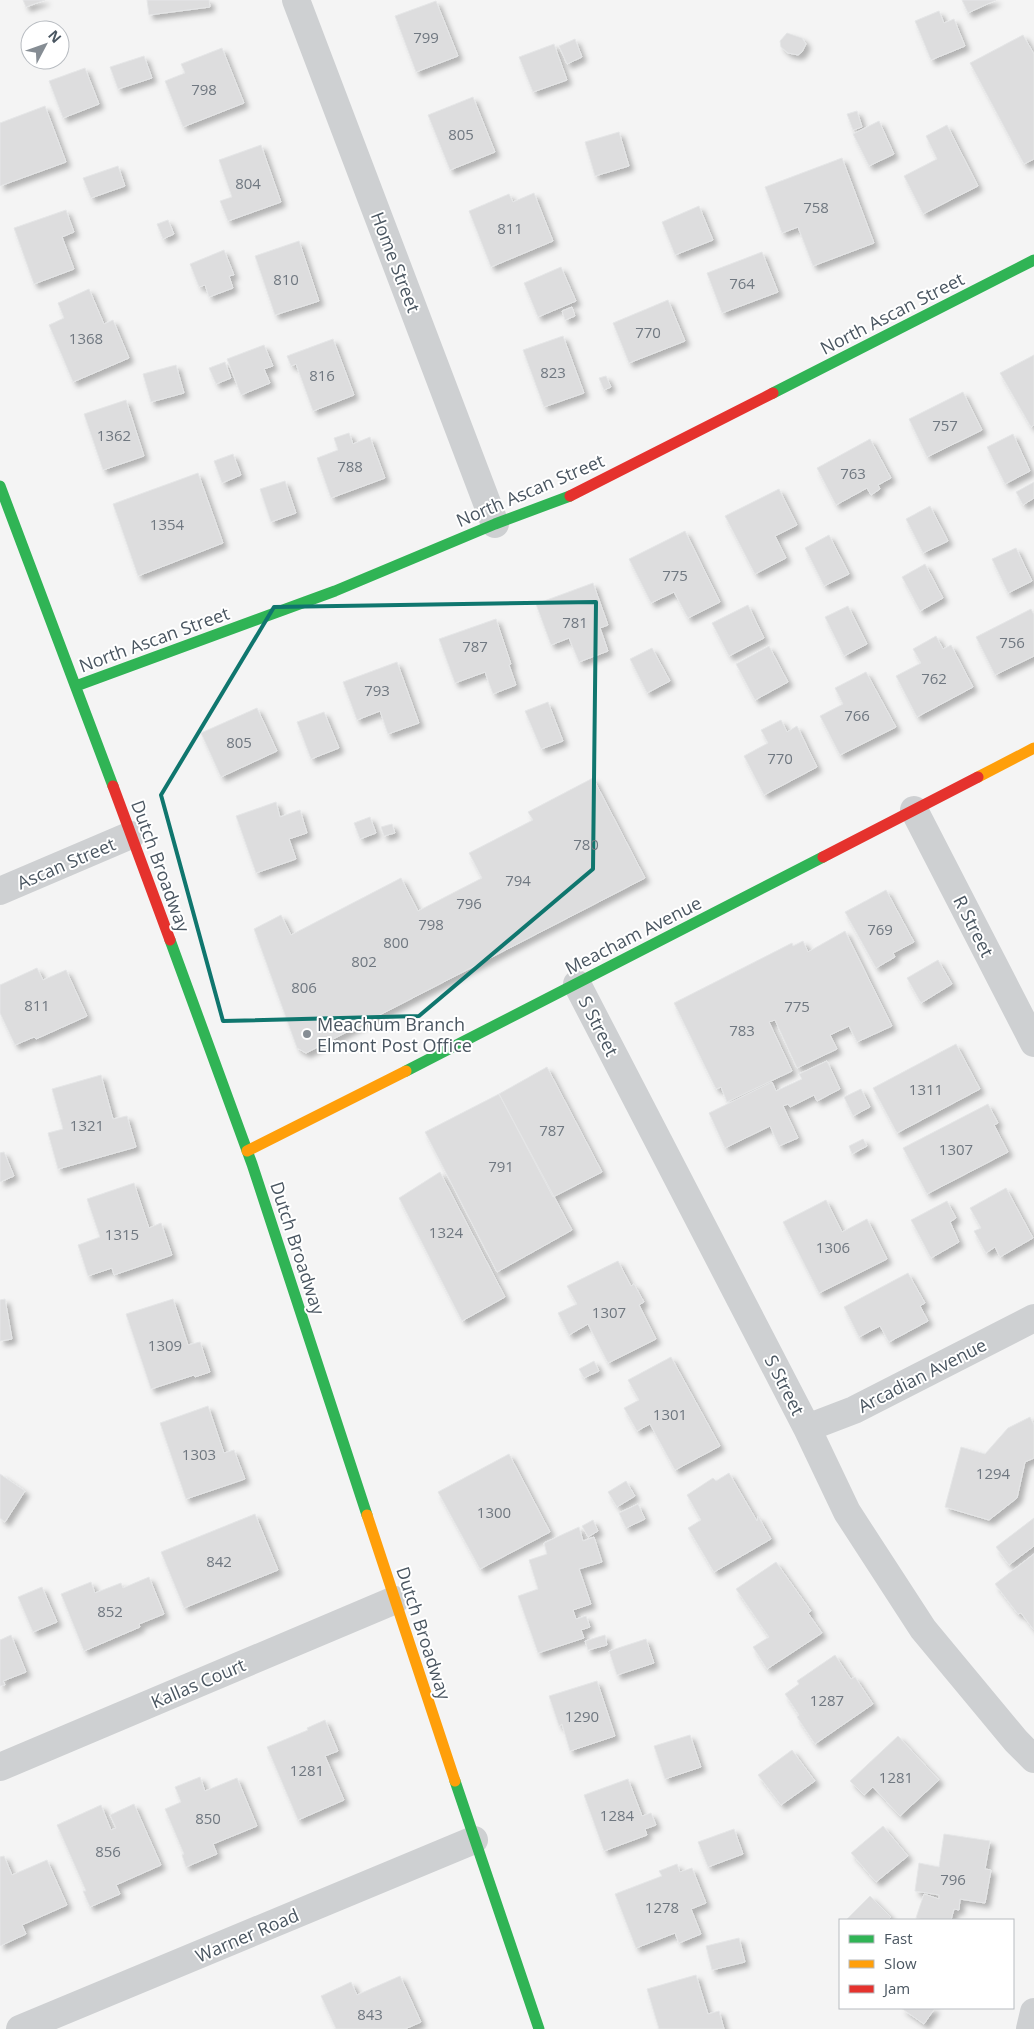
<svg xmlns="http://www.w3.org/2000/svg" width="1034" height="2029" font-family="'Open Sans',sans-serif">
<defs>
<filter id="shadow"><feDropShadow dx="4.5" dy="4.5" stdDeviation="2.5" flood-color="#0004"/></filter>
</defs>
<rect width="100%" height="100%" fill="#f4f4f4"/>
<!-- building -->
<path fill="#ddddde" stroke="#e5e6e7" filter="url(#shadow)" d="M 23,0 L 45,0 L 26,7 Z
M 147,0 L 209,0 L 210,7 L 149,15 Z
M 962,0 L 996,0 L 968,13 Z
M 436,1 L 458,56 L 416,72 L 395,16 Z
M 939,11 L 944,23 L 954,19 L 965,46 L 931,60 L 915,21 Z
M 787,33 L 802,38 L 806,44 L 802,52 L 798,55 L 788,53 L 781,47 L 780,41 Z
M 1023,35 L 1034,54 L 1034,159 L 1024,164 L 970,63 Z
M 575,39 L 582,57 L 567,64 L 559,46 Z
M 554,44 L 567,80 L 533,92 L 519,57 Z
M 222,48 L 244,103 L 183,127 L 165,81 L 185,73 L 181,64 Z
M 144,56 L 152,78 L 118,89 L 110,67 Z
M 85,68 L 99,104 L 63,118 L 49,81 Z
M 473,97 L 495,152 L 450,170 L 428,115 Z
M 45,106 L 66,162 L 0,186 L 0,123 Z
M 857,111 L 862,127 L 853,130 L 847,114 Z
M 879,121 L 894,154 L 869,166 L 853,134 Z
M 947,125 L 978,186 L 923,214 L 904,176 L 937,159 L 926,136 Z
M 619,132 L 629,166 L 595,176 L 585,142 Z
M 261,145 L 281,202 L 228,221 L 220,201 L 232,197 L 219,160 Z
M 842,158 L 874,243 L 813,266 L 798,227 L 782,233 L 765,187 Z
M 118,166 L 125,186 L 91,198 L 83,178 Z
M 534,193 L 553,241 L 491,267 L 469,211 L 509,194 L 513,202 Z
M 699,206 L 713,240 L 675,255 L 662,222 Z
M 66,210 L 74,232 L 62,237 L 74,269 L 34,284 L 14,228 Z
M 168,220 L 174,234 L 163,239 L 157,224 Z
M 299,241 L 319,301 L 275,315 L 255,256 Z
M 224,250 L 234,275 L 229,276 L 233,288 L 209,297 L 205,285 L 199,287 L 190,264 Z
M 762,252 L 778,292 L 722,313 L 707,273 Z
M 561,267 L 576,301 L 538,317 L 524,283 Z
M 89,289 L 104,324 L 113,320 L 129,358 L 73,382 L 49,325 L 64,318 L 58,303 Z
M 668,300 L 685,341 L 629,363 L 613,323 Z
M 572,307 L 575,316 L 565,320 L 562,311 Z
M 563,336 L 584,393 L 544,407 L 523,350 Z
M 333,339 L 354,395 L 313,411 L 296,364 L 291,366 L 287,356 Z
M 264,345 L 273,366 L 264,369 L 270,383 L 241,395 L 227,359 Z
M 1034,355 L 1034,425 L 1031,427 L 1000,373 Z
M 225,362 L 231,378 L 216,384 L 209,368 Z
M 176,365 L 184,393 L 151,402 L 143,374 Z
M 606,376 L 611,387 L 604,390 L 599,378 Z
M 963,392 L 982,430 L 927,457 L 909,419 Z
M 126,400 L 144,456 L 103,470 L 84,414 Z
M 349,433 L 353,444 L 370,437 L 385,478 L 331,498 L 317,458 L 338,450 L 334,438 Z
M 1013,434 L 1030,471 L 1005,484 L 987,447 Z
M 870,439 L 891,478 L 878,485 L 880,489 L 871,495 L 867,488 L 836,505 L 817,468 Z
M 233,454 L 241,475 L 222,483 L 214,461 Z
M 198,473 L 223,543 L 138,576 L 113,504 Z
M 285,481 L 296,513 L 271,522 L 260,489 Z
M 1034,482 L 1034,498 L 1023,505 L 1016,492 Z
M 779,489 L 797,525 L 775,536 L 786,558 L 755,574 L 725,516 Z
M 930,506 L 948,541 L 923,553 L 906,519 Z
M 685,531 L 720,602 L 688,618 L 674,592 L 651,603 L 629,559 Z
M 829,535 L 849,574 L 824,586 L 805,548 Z
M 1016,548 L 1032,581 L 1008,593 L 992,559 Z
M 925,564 L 943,598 L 920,611 L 902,577 Z
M 593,583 L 608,625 L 600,628 L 608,651 L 579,662 L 569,638 L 551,645 L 536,604 Z
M 748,605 L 764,638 L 729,656 L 712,623 Z
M 848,606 L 867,644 L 844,656 L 825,617 Z
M 1031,609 L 1034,615 L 1034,656 L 995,675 L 976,637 Z
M 496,619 L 511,664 L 509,665 L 516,685 L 493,694 L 485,672 L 455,683 L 439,639 Z
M 936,636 L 943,649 L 951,645 L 973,687 L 917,717 L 896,676 L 921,663 L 913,649 Z
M 769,646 L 788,682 L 755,700 L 736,664 Z
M 652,648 L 670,681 L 647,693 L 630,659 Z
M 397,662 L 419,723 L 388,734 L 380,711 L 357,720 L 343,682 Z
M 866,672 L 896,727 L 840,755 L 820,716 L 843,704 L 835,688 Z
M 548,702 L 563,741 L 541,749 L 525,711 Z
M 257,708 L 277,751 L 221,777 L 201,733 Z
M 324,712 L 339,748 L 311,759 L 297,722 Z
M 781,720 L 787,732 L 797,726 L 817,767 L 764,795 L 744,756 L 768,743 L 761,730 Z
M 593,778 L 645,878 L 306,1053 L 297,1048 L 254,929 L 281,915 L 291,935 L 401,878 L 418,911 L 482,878 L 469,853 L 533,820 L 528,812 Z
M 276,802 L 280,817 L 300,810 L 307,833 L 289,839 L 296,859 L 256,873 L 236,816 Z
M 370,817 L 376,833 L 360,839 L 354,823 Z
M 392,824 L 395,833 L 384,836 L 381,827 Z
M 886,890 L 914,942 L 893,953 L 895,957 L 876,968 L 845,912 Z
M 845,931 L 892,1026 L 857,1042 L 849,1026 L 830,1035 L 837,1049 L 797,1068 L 775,1020 L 769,1022 L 792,1071 L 727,1102 L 721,1087 L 716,1089 L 674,1003 L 792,943 L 793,946 L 803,941 L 808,952 Z
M 938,960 L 952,984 L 921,1003 L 907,978 Z
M 37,968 L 43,980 L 66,970 L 87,1016 L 36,1039 L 34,1037 L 15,1045 L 0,1013 L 0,985 Z
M 956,1044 L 980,1089 L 897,1133 L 873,1088 Z
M 827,1061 L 840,1089 L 817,1101 L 814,1095 L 790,1107 L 788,1104 L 783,1106 L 798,1138 L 779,1146 L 770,1126 L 725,1148 L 709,1113 L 772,1082 L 776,1091 L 802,1079 L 799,1074 Z
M 547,1067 L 602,1172 L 553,1197 L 499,1094 Z
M 101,1075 L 113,1119 L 127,1116 L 136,1147 L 58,1169 L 48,1133 L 63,1129 L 52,1089 Z
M 861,1089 L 870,1107 L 853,1116 L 844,1097 Z
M 499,1094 L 572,1230 L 497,1272 L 425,1132 Z
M 988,1104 L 998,1123 L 994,1125 L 1008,1152 L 927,1194 L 903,1148 Z
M 863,1139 L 867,1146 L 852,1154 L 849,1146 Z
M 4,1152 L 14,1176 L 0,1182 L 0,1153 Z
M 440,1172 L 505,1297 L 462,1321 L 399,1198 Z
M 134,1183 L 149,1228 L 161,1223 L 172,1255 L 114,1275 L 112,1268 L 88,1276 L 78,1245 L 100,1237 L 87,1199 Z
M 1006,1188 L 1033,1238 L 1000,1257 L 995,1247 L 986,1253 L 974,1231 L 981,1228 L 970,1208 Z
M 826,1200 L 842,1232 L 867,1219 L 887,1259 L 819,1293 L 783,1222 Z
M 947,1201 L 956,1218 L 950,1222 L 959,1242 L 931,1258 L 911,1220 Z
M 618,1261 L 631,1286 L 634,1284 L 644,1302 L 639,1305 L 656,1339 L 608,1363 L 588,1324 L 569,1335 L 558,1313 L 577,1304 L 567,1286 Z
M 908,1273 L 925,1303 L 920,1306 L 928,1321 L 889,1342 L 880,1326 L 859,1337 L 844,1307 Z
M 5,1299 L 12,1339 L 0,1341 L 0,1300 Z
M 173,1299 L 188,1345 L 200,1342 L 210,1372 L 195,1377 L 194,1375 L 151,1389 L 126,1314 Z
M 671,1357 L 720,1446 L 675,1470 L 650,1424 L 637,1431 L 624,1408 L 639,1400 L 628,1380 Z
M 594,1361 L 599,1371 L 584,1378 L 579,1369 Z
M 208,1406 L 224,1453 L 234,1450 L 245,1479 L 186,1499 L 160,1423 Z
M 1030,1417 L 1034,1425 L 1034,1458 L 1025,1462 L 1017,1498 L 989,1520 L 945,1507 L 961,1447 L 985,1454 L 1008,1428 Z
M 509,1454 L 550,1532 L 480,1569 L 438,1492 Z
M 729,1473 L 757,1521 L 758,1516 L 771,1539 L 714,1572 L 688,1528 L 701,1520 L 687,1495 L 713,1478 L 716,1481 Z
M 0,1474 L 25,1491 L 5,1522 L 0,1518 Z
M 626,1481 L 635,1496 L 617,1507 L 608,1492 Z
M 638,1504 L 645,1519 L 626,1528 L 619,1513 Z
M 255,1514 L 278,1570 L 184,1608 L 161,1552 Z
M 1034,1518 L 1034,1546 L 1009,1565 L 996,1547 Z
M 593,1520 L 598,1531 L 588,1537 L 582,1526 Z
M 579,1527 L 583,1541 L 594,1537 L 602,1562 L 579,1569 L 591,1604 L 573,1610 L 576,1619 L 586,1616 L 590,1627 L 581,1630 L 584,1638 L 538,1653 L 518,1596 L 538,1589 L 529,1560 L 547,1554 L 544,1543 Z
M 1034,1554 L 1034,1630 L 1021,1613 L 1018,1614 L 995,1584 Z
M 776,1562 L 811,1611 L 808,1613 L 822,1633 L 767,1669 L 753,1647 L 769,1637 L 736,1589 Z
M 149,1577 L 164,1614 L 139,1624 L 140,1627 L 84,1651 L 61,1594 L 91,1582 L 95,1593 L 121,1583 L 123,1588 Z
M 42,1587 L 57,1622 L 33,1632 L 18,1597 Z
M 11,1635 L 26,1672 L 3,1681 L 5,1685 L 0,1686 L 0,1640 Z
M 605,1635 L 607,1645 L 588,1650 L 585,1641 Z
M 646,1639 L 654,1663 L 617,1675 L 609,1651 Z
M 835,1655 L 851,1679 L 855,1677 L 873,1704 L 815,1744 L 797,1717 L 799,1715 L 785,1694 L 799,1684 L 797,1681 Z
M 597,1681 L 615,1736 L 570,1751 L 562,1724 L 559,1726 L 549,1696 Z
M 325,1720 L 338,1751 L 325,1756 L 344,1800 L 298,1820 L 267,1747 L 308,1730 L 307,1728 Z
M 690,1735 L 701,1767 L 665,1779 L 654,1746 Z
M 898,1736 L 939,1780 L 900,1816 L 873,1787 L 864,1795 L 850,1781 Z
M 792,1750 L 815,1781 L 781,1805 L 758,1775 Z
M 200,1777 L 205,1791 L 237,1778 L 257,1826 L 213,1844 L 217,1854 L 186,1867 L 182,1855 L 184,1854 L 165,1809 L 181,1802 L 175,1787 Z
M 628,1779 L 642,1816 L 651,1813 L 656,1825 L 645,1829 L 647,1835 L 604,1851 L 584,1795 Z
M 134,1804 L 161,1865 L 116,1885 L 120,1894 L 90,1907 L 83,1891 L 86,1891 L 57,1825 L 101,1805 L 111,1830 L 116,1828 L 110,1815 Z
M 883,1826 L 908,1856 L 876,1882 L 851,1853 Z
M 734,1829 L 743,1854 L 708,1867 L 698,1842 Z
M 944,1834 L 990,1841 L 985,1869 L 991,1870 L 985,1903 L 960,1899 L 959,1910 L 954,1909 L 951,1920 L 923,1920 L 916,1918 L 924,1894 L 939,1899 L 939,1895 L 915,1891 L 919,1863 L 939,1867 Z
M 4,1856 L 12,1875 L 47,1860 L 67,1905 L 22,1925 L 26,1934 L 0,1946 L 0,1857 Z
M 677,1864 L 680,1872 L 692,1868 L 706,1903 L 691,1909 L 701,1934 L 679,1943 L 675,1933 L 636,1948 L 615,1894 L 662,1876 L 659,1871 Z
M 870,1896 L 891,1917 L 888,1920 L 846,1920 Z
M 739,1938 L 745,1962 L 712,1970 L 706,1946 Z
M 696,1975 L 708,2014 L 719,2011 L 724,2029 L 659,2029 L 647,1989 Z
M 400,1976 L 421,2022 L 405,2029 L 336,2029 L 321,1996 L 351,1982 L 357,1995 Z
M 901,2008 L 935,2008 L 924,2024 Z"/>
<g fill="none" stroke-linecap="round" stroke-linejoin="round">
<!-- street -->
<path stroke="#ced0d2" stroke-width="28" d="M 296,0 L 495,524
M 914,810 L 1034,1043
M 0,891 L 131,835
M 577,984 L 807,1428 L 847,1512 L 923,1629 L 1016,1741 L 1034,1759
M 807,1428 L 854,1410 L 1034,1318
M 0,1767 L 395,1600
M 20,2029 L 474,1840
M 1030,2029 L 1034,2012"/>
<!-- fast -->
<path stroke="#30b455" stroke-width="11" d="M 773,393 L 1034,260
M 0,486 L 113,786
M 76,686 L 335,591 L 495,524 L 570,496
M 170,940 L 252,1164 L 367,1515
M 406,1071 L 823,857
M 455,1781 L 539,2029"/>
<!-- slow -->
<path stroke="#ff9f0a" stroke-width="11" d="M 978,777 L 1034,748
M 247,1151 L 406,1071
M 367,1515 L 455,1781"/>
<!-- jam -->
<path stroke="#e5322d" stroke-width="11" d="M 570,496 L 773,393
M 113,786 L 170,940
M 823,857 L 978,777"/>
</g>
<!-- marked area -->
<path fill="none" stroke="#0f766e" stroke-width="4" stroke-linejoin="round" d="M 596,602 L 593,869 L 419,1016 L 223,1021 L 161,795 L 274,607 Z"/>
<!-- markers -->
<circle fill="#868d94" stroke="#fff" stroke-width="2" cx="307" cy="1034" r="5"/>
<g text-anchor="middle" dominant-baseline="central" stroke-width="4" stroke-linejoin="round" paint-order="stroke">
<!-- number labels -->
<g font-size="15" fill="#707881">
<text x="426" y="37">799</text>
<text x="204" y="89">798</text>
<text x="461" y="134">805</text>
<text x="248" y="183">804</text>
<text x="816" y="207">758</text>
<text x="510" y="228">811</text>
<text x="286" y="279">810</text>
<text x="742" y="283">764</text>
<text x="648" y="332">770</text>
<text x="86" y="338">1368</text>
<text x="553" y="372">823</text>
<text x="322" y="375">816</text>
<text x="945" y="425">757</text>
<text x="114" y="435">1362</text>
<text x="350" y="466">788</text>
<text x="853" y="473">763</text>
<text x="167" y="524">1354</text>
<text x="675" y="575">775</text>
<text x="575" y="622">781</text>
<text x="1012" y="642">756</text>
<text x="475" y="646">787</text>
<text x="934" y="678">762</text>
<text x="377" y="690">793</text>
<text x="857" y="715">766</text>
<text x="239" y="742">805</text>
<text x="780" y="758">770</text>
<text x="586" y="844">780</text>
<text x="518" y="880">794</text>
<text x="469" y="903">796</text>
<text x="431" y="924">798</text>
<text x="880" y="929">769</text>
<text x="396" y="942">800</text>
<text x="364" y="961">802</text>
<text x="304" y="987">806</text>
<text x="37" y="1005">811</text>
<text x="797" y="1006">775</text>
<text x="742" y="1030">783</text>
<text x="926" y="1089">1311</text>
<text x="87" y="1125">1321</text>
<text x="552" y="1130">787</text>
<text x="956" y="1149">1307</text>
<text x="501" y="1166">791</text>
<text x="446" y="1232">1324</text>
<text x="122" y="1234">1315</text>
<text x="833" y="1247">1306</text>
<text x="609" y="1312">1307</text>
<text x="165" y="1345">1309</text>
<text x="670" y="1414">1301</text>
<text x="199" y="1454">1303</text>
<text x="993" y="1473">1294</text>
<text x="494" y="1512">1300</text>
<text x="219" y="1561">842</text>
<text x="110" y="1611">852</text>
<text x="827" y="1700">1287</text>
<text x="582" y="1716">1290</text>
<text x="307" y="1770">1281</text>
<text x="896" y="1777">1281</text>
<text x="617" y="1815">1284</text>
<text x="208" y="1818">850</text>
<text x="108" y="1851">856</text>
<text x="953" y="1879">796</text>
<text x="662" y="1907">1278</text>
<text x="370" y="2014">843</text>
</g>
<!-- street labels -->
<g font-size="18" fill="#4a5661" stroke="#fff">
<text transform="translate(396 262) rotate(69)">Home Street</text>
<text transform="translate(892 313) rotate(-27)">North Ascan Street</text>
<text transform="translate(530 490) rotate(-23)">North Ascan Street</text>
<text transform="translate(154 639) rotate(-20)">North Ascan Street</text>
<text transform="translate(66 863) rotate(-23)">Ascan Street</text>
<text transform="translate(161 866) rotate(70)">Dutch Broadway</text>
<text transform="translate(974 926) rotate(63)">R Street</text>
<text transform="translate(633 935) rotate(-27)">Meacham Avenue</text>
<text transform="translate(599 1026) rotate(63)">S Street</text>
<text transform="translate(298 1248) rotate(72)">Dutch Broadway</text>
<text transform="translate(922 1375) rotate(-27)">Arcadian Avenue</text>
<text transform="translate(785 1385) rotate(63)">S Street</text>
<text transform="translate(424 1633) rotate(72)">Dutch Broadway</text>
<text transform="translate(198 1683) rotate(-23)">Kallas Court</text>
<text transform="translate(247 1935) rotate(-23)">Warner Road</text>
</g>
<!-- poi labels -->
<g font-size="18" fill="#4a5661" stroke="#fff" text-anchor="start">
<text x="317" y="1024">Meachum Branch<tspan x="317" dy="21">Elmont Post Office</tspan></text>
</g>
</g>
<!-- legend -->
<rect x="839" y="1919" width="175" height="90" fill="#ffffff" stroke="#b7bbc0"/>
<rect x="849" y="1935" width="25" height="8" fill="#30b455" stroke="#b7bbc0"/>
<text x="884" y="1944" font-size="15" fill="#4a5661">Fast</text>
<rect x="849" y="1960" width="25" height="8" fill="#ff9f0a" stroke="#b7bbc0"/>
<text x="884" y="1969" font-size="15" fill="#4a5661">Slow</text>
<rect x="849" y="1985" width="25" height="8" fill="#e5322d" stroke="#b7bbc0"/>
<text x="884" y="1994" font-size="15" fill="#4a5661">Jam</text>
<!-- north arrow -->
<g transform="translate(45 45) rotate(49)"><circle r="24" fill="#ffffff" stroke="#b7bbc0"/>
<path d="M0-4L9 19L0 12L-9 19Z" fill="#868d94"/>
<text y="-8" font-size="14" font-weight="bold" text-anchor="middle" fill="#4a5661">N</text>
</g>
</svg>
